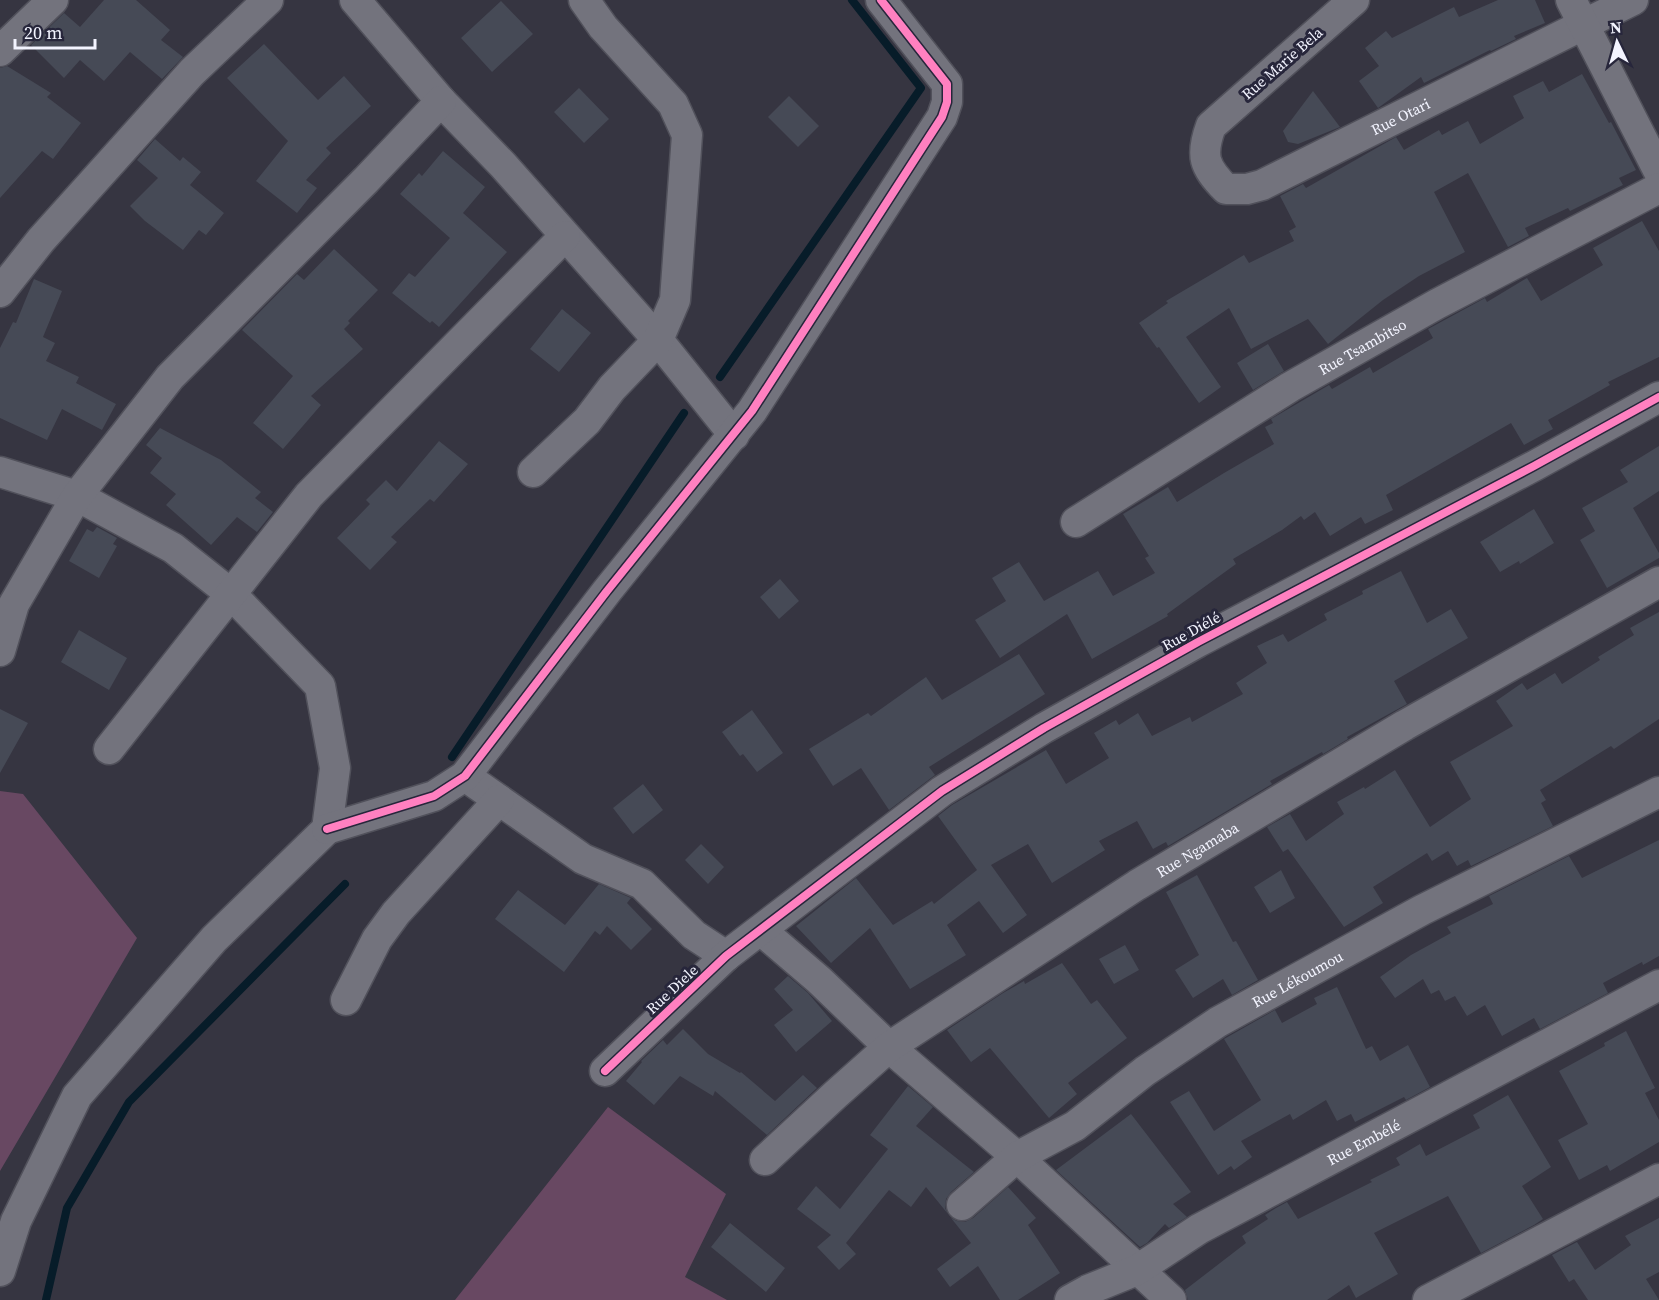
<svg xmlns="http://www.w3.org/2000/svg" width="1659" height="1300" font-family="'Source Serif 4',serif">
<rect width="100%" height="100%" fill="#363541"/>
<!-- green -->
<path fill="#684862" d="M 0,791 L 23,794 L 137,938 L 0,1171 Z
M 608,1107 L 726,1194 L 685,1277 L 727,1300 L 455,1300 Z"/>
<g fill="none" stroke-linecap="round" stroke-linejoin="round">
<!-- stream -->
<path stroke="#071c29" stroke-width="8" d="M 720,377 L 921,88 L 852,0
M 452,757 L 684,413
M 46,1300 L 67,1208 L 129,1102 L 345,884"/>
</g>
<!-- building -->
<path fill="#464a56" d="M 104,0 L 136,0 L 170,30 L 161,40 L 183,57 L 162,79 L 130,52 L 104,81 L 80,60 L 64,78 L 31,45 L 64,13 L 80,27 Z
M 1498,0 L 1535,0 L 1545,23 L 1514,36 L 1516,39 L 1491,51 L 1490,50 L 1424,83 L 1421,77 L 1378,108 L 1359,81 L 1379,66 L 1365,48 L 1386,31 L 1392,38 L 1454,7 L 1459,17 Z
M 501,1 L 533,34 L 492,72 L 461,38 Z
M 264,44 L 318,100 L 344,76 L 371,106 L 326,148 L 331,153 L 306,180 L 317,188 L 297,213 L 256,181 L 288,141 L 227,78 Z
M 7,66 L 51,93 L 47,97 L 81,123 L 53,159 L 42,151 L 0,198 L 0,68 Z
M 1582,74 L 1609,123 L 1611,122 L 1636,170 L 1619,178 L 1623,185 L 1570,211 L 1568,208 L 1525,228 L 1529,236 L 1508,247 L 1468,173 L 1434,192 L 1465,252 L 1419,276 L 1383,300 L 1328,344 L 1308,319 L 1251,349 L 1229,308 L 1186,337 L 1221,387 L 1199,403 L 1159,347 L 1157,348 L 1139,323 L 1168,303 L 1166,301 L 1244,255 L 1249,263 L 1294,241 L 1289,231 L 1296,227 L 1280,196 L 1303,184 L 1306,188 L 1396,137 L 1404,150 L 1439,130 L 1442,135 L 1468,121 L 1480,144 L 1524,118 L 1513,96 L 1543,81 L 1549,92 Z
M 579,88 L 609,119 L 584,143 L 554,112 Z
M 1313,91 L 1340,127 L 1298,144 L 1288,142 L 1283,131 Z
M 789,96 L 819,126 L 798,147 L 768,117 Z
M 155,139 L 180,161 L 183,157 L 201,172 L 190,185 L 224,213 L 206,235 L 199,230 L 183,250 L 145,221 L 130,206 L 158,178 L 137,160 Z
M 443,151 L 485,187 L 463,213 L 507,252 L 439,327 L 432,321 L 430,323 L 392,293 L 409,273 L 415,277 L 450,238 L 400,194 L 419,173 L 422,176 Z
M 1642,221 L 1659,251 L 1659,357 L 1608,382 L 1610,385 L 1548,420 L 1553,429 L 1524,445 L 1511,423 L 1386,495 L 1393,510 L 1365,524 L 1361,517 L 1330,536 L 1315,512 L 1304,520 L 1301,516 L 1282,530 L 1233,559 L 1236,564 L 1167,614 L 1168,616 L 1092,659 L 1067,614 L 1000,658 L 975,620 L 1006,601 L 992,578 L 1019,562 L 1044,601 L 1098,571 L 1113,596 L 1155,573 L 1145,558 L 1149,556 L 1123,514 L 1168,487 L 1177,502 L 1224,473 L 1274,444 L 1265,427 L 1273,423 L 1271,419 L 1329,385 L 1332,389 L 1370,367 L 1373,373 L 1433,338 L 1428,329 L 1485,298 L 1487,302 L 1527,278 L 1541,301 L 1603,265 L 1593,248 Z
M 334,249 L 378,290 L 348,321 L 350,323 L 344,329 L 363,349 L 311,396 L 321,405 L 283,449 L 253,423 L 293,376 L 242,330 L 297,274 L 304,280 Z
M 34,279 L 62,291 L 43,337 L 55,343 L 46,361 L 79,377 L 76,383 L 116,404 L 102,430 L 62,409 L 47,440 L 0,418 L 0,348 L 13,322 L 16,323 Z
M 562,309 L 591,333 L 559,372 L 530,349 Z
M 1268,344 L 1284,371 L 1253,390 L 1237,363 Z
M 160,428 L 221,460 L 261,492 L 255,498 L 273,512 L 257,532 L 237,517 L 211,545 L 166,505 L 176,494 L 150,473 L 162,458 L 146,445 Z
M 439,441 L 468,464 L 434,502 L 430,499 L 391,537 L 397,542 L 370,570 L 337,538 L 370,504 L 366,500 L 386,480 L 397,491 Z
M 1659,446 L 1659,491 L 1633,508 L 1659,553 L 1659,558 L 1607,588 L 1580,540 L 1595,531 L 1582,508 L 1628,482 L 1620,470 Z
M 1534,509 L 1554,543 L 1520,564 L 1519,561 L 1500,572 L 1480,542 Z
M 97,527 L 117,538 L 113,544 L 117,546 L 99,578 L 69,561 L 87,529 L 93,532 Z
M 1401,571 L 1427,623 L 1451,609 L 1468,638 L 1394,681 L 1407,704 L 1347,737 L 1348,739 L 1323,754 L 1322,752 L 1270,781 L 1272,784 L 1168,846 L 1166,842 L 1153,849 L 1137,821 L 1099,841 L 1105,850 L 1052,883 L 1028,844 L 991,865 L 1027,915 L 1003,933 L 979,901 L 947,925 L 966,955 L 910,989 L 870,928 L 831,963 L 796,926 L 856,878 L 893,925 L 932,901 L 934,904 L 977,870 L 938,816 L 952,805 L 1046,750 L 1066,784 L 1109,758 L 1094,733 L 1116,720 L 1119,725 L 1138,713 L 1152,736 L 1190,717 L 1192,722 L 1243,694 L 1236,683 L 1267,663 L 1257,646 L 1283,634 L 1288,642 L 1327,620 L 1324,614 L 1363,594 L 1362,591 Z
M 780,579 L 799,601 L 779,619 L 760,597 Z
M 1659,612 L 1659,719 L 1614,749 L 1611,746 L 1540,790 L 1546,800 L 1541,803 L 1553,826 L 1471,866 L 1468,860 L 1457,866 L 1448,851 L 1432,861 L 1427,853 L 1373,887 L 1383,903 L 1344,927 L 1288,849 L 1283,852 L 1267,827 L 1290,814 L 1306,841 L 1344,814 L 1337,802 L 1364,787 L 1365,789 L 1395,770 L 1430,827 L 1471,799 L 1450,762 L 1513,726 L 1496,701 L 1522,683 L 1527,690 L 1555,673 L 1562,684 L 1600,660 L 1598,657 L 1634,635 L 1630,628 Z
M 79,630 L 127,658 L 109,690 L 61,662 Z
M 1019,654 L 1045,694 L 929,767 L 935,775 L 889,810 L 861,768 L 833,786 L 809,749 L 868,713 L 871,716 L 926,677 L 942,700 Z
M 0,709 L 28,723 L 0,773 Z
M 752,710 L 783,753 L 757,772 L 743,754 L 740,756 L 722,732 Z
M 643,784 L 663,810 L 633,834 L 613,808 Z
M 1659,840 L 1659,956 L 1643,965 L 1642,962 L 1603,983 L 1608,993 L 1540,1029 L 1534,1018 L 1502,1036 L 1485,1005 L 1467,1016 L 1455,996 L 1445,1001 L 1439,990 L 1431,994 L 1423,979 L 1395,998 L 1380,977 L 1411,955 L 1451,933 L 1447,927 L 1493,904 L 1489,896 L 1569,856 L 1582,878 Z
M 701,844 L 724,867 L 708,884 L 685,860 Z
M 1281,870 L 1295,898 L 1270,913 L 1254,887 Z
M 1197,875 L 1233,942 L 1236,941 L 1258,980 L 1232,995 L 1223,979 L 1193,998 L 1175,970 L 1199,955 L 1166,892 Z
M 599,884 L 631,898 L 627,903 L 652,929 L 631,950 L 607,926 L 600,935 L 595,931 L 564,972 L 495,919 L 518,890 L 565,925 Z
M 1125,945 L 1139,970 L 1114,984 L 1099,959 Z
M 1062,963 L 1091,1004 L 1097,1000 L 1127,1038 L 1068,1083 L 1077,1094 L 1049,1118 L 990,1048 L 971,1062 L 947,1030 L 1003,993 L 1024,981 L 1025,984 Z
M 788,976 L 808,993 L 832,1021 L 796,1052 L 774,1025 L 793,1010 L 774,989 Z
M 1337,987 L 1366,1049 L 1372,1046 L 1380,1061 L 1408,1045 L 1430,1087 L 1406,1100 L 1404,1097 L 1355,1122 L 1351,1114 L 1337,1121 L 1326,1100 L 1293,1120 L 1290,1114 L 1241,1141 L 1252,1157 L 1234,1170 L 1231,1166 L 1218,1175 L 1170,1102 L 1189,1091 L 1214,1131 L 1261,1100 L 1224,1039 L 1275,1010 L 1282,1023 L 1317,1004 L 1314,998 Z
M 683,1029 L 708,1054 L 740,1073 L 741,1072 L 775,1101 L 803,1075 L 817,1088 L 767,1135 L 715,1091 L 713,1096 L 680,1076 L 654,1105 L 626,1081 L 642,1062 L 641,1061 L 663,1040 L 667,1045 Z
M 1626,1031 L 1655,1088 L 1645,1093 L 1659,1120 L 1659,1142 L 1610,1171 L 1607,1165 L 1579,1180 L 1558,1140 L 1588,1124 L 1559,1071 L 1605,1046 L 1604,1043 Z
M 908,1086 L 933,1107 L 916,1126 L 974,1172 L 951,1192 L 946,1199 L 945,1208 L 948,1214 L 926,1187 L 911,1207 L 889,1190 L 846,1243 L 856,1254 L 839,1270 L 817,1247 L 831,1235 L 797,1209 L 816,1186 L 840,1209 L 888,1149 L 870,1135 Z
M 1508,1095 L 1551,1167 L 1522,1186 L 1543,1219 L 1534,1225 L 1481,1253 L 1448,1196 L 1374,1233 L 1398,1274 L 1356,1298 L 1349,1285 L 1327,1300 L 1188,1300 L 1185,1290 L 1246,1243 L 1242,1236 L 1268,1219 L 1265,1215 L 1276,1208 L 1287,1202 L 1298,1219 L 1372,1182 L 1370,1180 L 1400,1165 L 1396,1158 L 1420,1144 L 1426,1156 L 1480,1128 L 1473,1115 Z
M 1131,1114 L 1191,1192 L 1173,1204 L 1187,1217 L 1169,1228 L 1165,1224 L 1147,1243 L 1140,1247 L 1056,1170 Z
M 1008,1187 L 1036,1218 L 1028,1225 L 1060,1273 L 1018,1300 L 1000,1300 L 978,1266 L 950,1287 L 937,1269 L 971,1243 L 951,1218 L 957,1221 L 965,1222 L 973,1218 Z
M 1659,1218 L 1659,1272 L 1646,1279 L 1659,1300 L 1588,1300 L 1574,1279 L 1569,1282 L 1552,1255 L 1577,1242 L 1595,1270 L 1631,1245 L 1625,1236 Z
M 730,1223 L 785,1268 L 766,1292 L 711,1247 Z"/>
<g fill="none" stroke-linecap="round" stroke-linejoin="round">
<defs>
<g id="minor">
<path d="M 355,0 L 441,101 L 503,165 L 658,340 L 734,435"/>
<path id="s1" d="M 1354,0 L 1211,126 C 1200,156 1204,167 1226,189 L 1247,189 L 1262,185 L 1633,0"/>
<path d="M 1571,0 L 1659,172"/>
<path d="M 0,51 L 53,0"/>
<path d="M 0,292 L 41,240 L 192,72 L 268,0"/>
<path d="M 0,472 L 77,496 L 173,548 L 231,594 L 320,686 L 335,768 L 327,829 L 214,939 L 77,1096 L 16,1221 L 0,1271"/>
<path d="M 533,472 L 587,421 L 612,388 L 658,340 L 675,300 L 687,135 L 673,104 L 603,27 L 584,0"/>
<path id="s2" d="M 1076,522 L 1290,387 L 1437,304 L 1659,188"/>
<path d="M 0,651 L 14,604 L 77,496 L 170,377 L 366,180 L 441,101"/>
<path d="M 109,749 L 309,495 L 565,236"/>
<path d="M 465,776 L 583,859 L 642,884 L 694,935 L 726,956"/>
<path d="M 327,829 L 434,796 L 465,776 L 607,591 L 752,411 L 942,117 L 947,102 L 947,84 L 881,0"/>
<path d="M 762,931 L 819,980 L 889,1047 L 1017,1157 L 1171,1300"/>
<path d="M 346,1000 L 377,939 L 396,913 L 499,800"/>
<path d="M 605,1071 L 726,956 L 942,791 L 1044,728 L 1198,642 L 1534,466 L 1659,397"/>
<path id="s3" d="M 765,1160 L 835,1095 L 889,1047 L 1137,885 L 1405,725 L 1659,582"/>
<path id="s4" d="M 962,1205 L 1017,1157 L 1075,1126 L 1145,1071 L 1218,1022 L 1422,910 L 1659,792"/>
<path id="s5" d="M 1070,1300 L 1088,1290 L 1137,1270 L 1199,1229 L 1659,985"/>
<path d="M 1428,1300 L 1659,1179"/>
</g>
</defs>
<!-- minor casing -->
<use href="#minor" stroke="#51515b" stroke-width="33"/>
<!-- minor -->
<use href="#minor" stroke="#73737d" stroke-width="30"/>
<defs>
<path id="cycleway" d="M 327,829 L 434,796 L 465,776 L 607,591 L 752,411 L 942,117 L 947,102 L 947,84 L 881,0
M 605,1071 L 726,956 L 942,791 L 1044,728 L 1198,642 L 1534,466 L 1659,397"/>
</defs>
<!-- cycleway casing -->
<use href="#cycleway" stroke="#27263b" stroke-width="11"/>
<!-- cycleway -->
<use href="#cycleway" stroke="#ff80c0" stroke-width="8"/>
</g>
<g text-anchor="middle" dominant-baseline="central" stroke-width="6" stroke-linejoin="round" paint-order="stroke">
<!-- street labels -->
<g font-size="15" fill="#f3f4ff" stroke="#27263b">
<text transform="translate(1282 63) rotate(-41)">Rue Marie Bela</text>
<text stroke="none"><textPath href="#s1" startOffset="452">Rue Otari</textPath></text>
<text stroke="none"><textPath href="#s2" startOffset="336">Rue Tsambitso</textPath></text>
<text transform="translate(1191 631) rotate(-29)">Rue Diélé</text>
<text stroke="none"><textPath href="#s3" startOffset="534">Rue Ngamaba</textPath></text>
<text stroke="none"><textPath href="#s4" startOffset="406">Rue Lékoumou</textPath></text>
<text transform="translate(672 989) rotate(-43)">Rue Diele</text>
<text stroke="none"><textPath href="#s5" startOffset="334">Rue Embélé</textPath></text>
</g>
</g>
<!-- north arrow -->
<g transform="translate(1617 42) rotate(355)" stroke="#27263b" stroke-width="4.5" paint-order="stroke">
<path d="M0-4.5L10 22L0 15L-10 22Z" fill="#f3f4ff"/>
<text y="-9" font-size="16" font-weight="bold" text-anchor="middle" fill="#f3f4ff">N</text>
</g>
<!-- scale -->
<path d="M15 39v9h80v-9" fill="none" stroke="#f3f4ff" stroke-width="3"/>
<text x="24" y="39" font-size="18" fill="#f3f4ff" stroke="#27263b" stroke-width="4.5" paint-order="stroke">20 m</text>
</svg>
